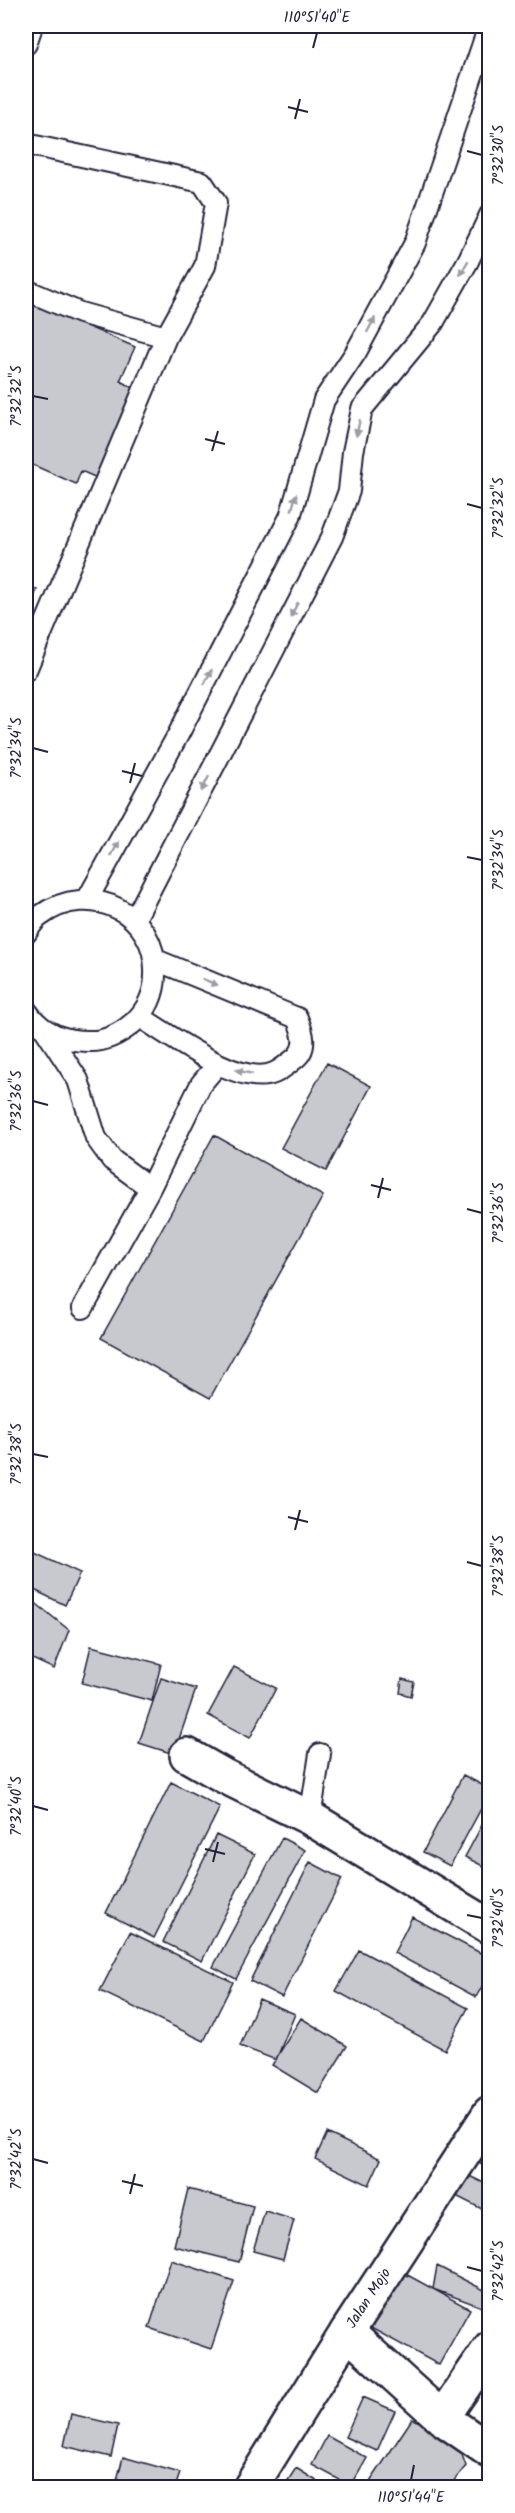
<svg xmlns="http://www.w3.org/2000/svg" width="515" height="2513" font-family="Kalam,sans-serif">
<rect width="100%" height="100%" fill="#fff"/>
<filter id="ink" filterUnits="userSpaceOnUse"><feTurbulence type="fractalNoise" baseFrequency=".0167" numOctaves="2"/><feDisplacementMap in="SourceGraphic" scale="12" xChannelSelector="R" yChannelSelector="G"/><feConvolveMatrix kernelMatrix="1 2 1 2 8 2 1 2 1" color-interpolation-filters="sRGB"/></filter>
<g filter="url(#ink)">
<!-- building -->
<path fill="#c8c8cf" stroke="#22223b" stroke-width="1.5" d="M 26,300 L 135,347 L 120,381 L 138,390 L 97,478 L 81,471 L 76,484 L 26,462 Z
M 28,586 L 37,590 L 26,616 L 26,591 Z
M 327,1063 L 371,1086 L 326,1171 L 281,1148 Z
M 214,1135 L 323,1196 L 210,1398 L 101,1338 Z
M 26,1548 L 80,1573 L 65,1605 L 26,1586 Z
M 33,1601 L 69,1630 L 54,1669 L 26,1656 L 26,1608 Z
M 91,1646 L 161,1664 L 152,1701 L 82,1683 Z
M 234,1667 L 276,1688 L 250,1738 L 208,1715 Z
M 161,1678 L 196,1689 L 174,1754 L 139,1743 Z
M 402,1679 L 414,1682 L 411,1696 L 400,1693 Z
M 463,1775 L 490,1789 L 490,1792 L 450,1866 L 423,1852 Z
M 171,1782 L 220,1807 L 154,1938 L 106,1913 Z
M 490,1810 L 490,1858 L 485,1867 L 465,1857 Z
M 216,1835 L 255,1854 L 202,1961 L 163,1942 Z
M 282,1838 L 305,1850 L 236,1979 L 213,1967 Z
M 310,1862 L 342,1879 L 282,1997 L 250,1981 Z
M 412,1917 L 490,1958 L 490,1972 L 476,1997 L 394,1953 Z
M 130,1932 L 233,1982 L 204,2041 L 100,1991 Z
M 359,1950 L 468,2008 L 445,2050 L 336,1991 Z
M 259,1999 L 295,2014 L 276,2060 L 240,2046 Z
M 301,2018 L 347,2046 L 318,2093 L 272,2065 Z
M 490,2128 L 490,2170 L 469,2157 Z
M 327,2133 L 381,2159 L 369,2185 L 315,2159 Z
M 457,2170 L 490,2186 L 490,2213 L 446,2191 Z
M 188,2189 L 253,2206 L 239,2262 L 174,2246 Z
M 265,2211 L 294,2220 L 283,2259 L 253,2251 Z
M 171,2260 L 234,2281 L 211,2349 L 149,2328 Z
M 437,2266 L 490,2293 L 490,2310 L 433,2289 Z
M 400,2271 L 470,2309 L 439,2365 L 369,2327 Z
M 363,2397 L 395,2411 L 377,2451 L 345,2437 Z
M 71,2414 L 118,2425 L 111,2457 L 64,2446 Z
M 412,2419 L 455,2435 L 466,2466 L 448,2488 L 366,2488 Z
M 327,2436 L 367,2458 L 351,2486 L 312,2465 Z
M 123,2457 L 180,2473 L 175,2488 L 115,2488 Z
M 296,2468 L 328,2488 L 283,2488 Z"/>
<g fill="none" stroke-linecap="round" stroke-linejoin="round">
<defs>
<path id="service" d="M 26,44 L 32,26
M 26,144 L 202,182 L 216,203 L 205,266 L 166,337 L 26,670
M 26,290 L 80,313 L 166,337
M 87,900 L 178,735 L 290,517 L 324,400 L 356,352 L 415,243 L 489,26
M 135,919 L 332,537 L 349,491 L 353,452 L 362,409 L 433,323 L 468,261 L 490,215
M 26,933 C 30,927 34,920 40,916 C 90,879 158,913 155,975 C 155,993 147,1011 133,1023 C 120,1034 105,1042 88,1041 C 63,1041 40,1032 26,1010
M 140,1017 C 170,1035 239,1088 274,1073 C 281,1070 288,1064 293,1060 C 309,1049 303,1032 297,1018 L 156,960
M 46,1031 L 78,1080 L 96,1138 L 112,1160 L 150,1188
M 83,1308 L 150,1188 L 201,1084 L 217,1065
M 310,1818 L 320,1754"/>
<path id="minor" d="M 187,1755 L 224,1776 L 310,1818 L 490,1927
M 347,2332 L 442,2418 L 490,2451
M 442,2418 L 490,2348"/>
<g id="tertiary">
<path id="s1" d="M 250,2488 L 347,2332 L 490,2113"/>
</g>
</defs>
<!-- service casing -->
<use href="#service" stroke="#22223b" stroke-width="24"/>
<!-- minor casing -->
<use href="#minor" stroke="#22223b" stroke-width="38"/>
<!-- tertiary casing -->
<use href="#tertiary" stroke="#22223b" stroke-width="38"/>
<!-- service -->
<use href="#service" stroke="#fff" stroke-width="20"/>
<!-- minor -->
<use href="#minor" stroke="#fff" stroke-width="33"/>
<!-- tertiary -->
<use href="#tertiary" stroke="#fff" stroke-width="33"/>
</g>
<!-- one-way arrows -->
<defs><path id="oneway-solid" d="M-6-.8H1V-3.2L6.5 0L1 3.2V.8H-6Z" transform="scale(1.5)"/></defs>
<g fill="#9c9ca7">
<use href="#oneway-solid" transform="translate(464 268) rotate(119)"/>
<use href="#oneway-solid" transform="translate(371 325) rotate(-62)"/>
<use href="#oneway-solid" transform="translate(358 428) rotate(102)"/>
<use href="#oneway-solid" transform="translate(294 502) rotate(-75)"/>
<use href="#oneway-solid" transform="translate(294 610) rotate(117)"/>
<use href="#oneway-solid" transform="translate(208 677) rotate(-63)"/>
<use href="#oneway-solid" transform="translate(205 784) rotate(117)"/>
<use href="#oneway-solid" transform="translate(115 849) rotate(-61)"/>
<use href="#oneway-solid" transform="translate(210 982) rotate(23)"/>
<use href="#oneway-solid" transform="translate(244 1072) rotate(-167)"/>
</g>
</g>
<!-- ticks -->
<path fill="none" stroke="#22223b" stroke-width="2" d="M 313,48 L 317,33M 288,107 L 308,112M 295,119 L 300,99M 467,151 L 482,155M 33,396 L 48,399M 205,439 L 225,444M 212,451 L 218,431M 467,504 L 482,508M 33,748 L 48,752M 122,771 L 142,776M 130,783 L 135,763M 467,857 L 482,860M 33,1101 L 48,1105M 371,1185 L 391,1190M 378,1198 L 383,1178M 467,1209 L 482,1213M 33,1454 L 48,1457M 288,1517 L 308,1522M 295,1530 L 300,1510M 467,1562 L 482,1566M 33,1806 L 48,1810M 205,1849 L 225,1854M 213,1862 L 218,1842M 467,1915 L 482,1918M 33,2159 L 48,2163M 122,2181 L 143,2186M 130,2194 L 135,2174M 467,2267 L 482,2271M 411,2480 L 414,2465"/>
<g text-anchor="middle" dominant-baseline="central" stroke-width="6" stroke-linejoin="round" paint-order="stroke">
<!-- street labels -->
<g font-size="15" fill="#22223b" stroke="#fff">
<text stroke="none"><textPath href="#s1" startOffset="224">Jalan Mojo</textPath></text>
</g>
</g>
<!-- margin -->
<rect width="515" height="2513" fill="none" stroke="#fff" stroke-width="66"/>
<rect x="33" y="33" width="449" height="2447" fill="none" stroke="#22223b" stroke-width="2"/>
<g font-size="15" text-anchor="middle" fill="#22223b">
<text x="317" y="22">110°51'40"E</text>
<text transform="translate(498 155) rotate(-90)" y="5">7°32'30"S</text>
<text transform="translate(16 396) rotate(-90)" y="5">7°32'32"S</text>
<text transform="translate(498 508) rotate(-90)" y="5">7°32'32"S</text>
<text transform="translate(16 748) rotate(-90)" y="5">7°32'34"S</text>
<text transform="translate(498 860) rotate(-90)" y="5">7°32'34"S</text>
<text transform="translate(16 1101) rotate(-90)" y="5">7°32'36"S</text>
<text transform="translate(498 1213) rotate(-90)" y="5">7°32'36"S</text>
<text transform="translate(16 1454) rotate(-90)" y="5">7°32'38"S</text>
<text transform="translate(498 1566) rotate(-90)" y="5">7°32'38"S</text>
<text transform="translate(16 1806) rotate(-90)" y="5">7°32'40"S</text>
<text transform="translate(498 1918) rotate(-90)" y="5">7°32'40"S</text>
<text transform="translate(16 2159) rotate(-90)" y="5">7°32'42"S</text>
<text transform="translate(498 2271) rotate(-90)" y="5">7°32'42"S</text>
<text x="411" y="2502">110°51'44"E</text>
</g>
</svg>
